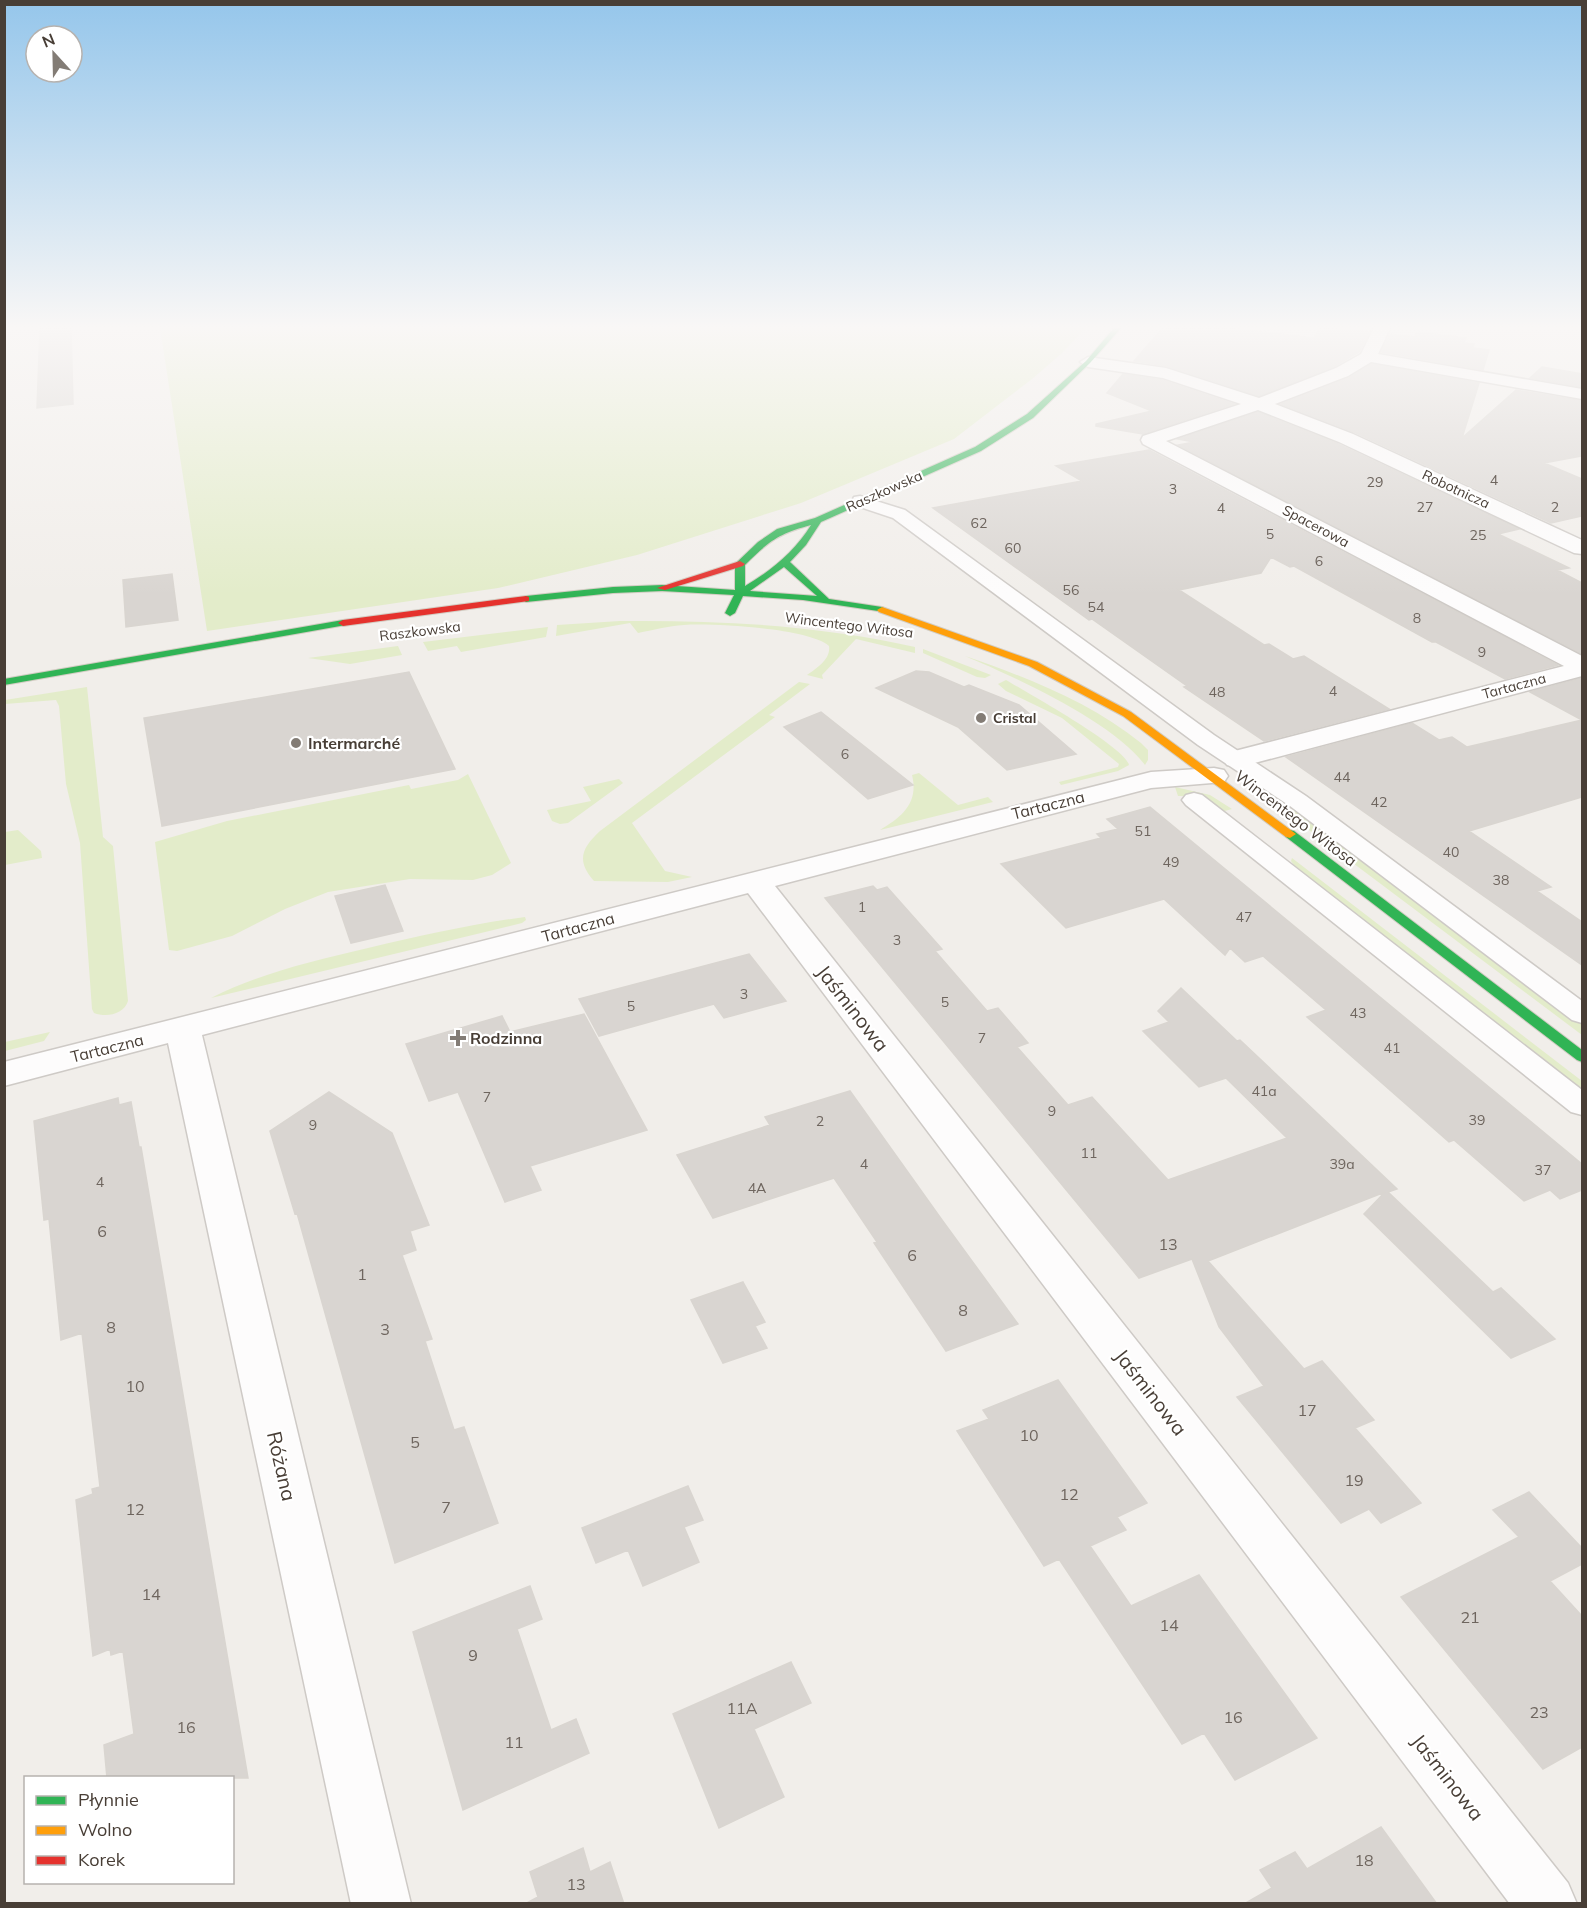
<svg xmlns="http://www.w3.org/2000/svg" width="1587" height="1908" font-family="Mulish,sans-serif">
<rect width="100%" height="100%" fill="#f1eeea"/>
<!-- green -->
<path fill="#e3ecca" d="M 160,328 L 1086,328 L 1061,354 L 1032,379 L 954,439 L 801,503 L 637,555 L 498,588 L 207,631 Z
M 620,621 C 719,620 818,625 915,647 L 915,653 L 856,639 L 822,675 L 823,679 L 807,675 C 817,668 831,659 829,646 C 809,628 712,623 684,625 C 668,626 653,630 638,633 L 630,623 L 556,636 L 557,625 Z
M 548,627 L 546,637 L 461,652 L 457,646 L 428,651 L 423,642 Z
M 398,646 L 402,655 L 350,664 L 308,658 Z
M 923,649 L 991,675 L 985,678 L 977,677 L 923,653 Z
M 965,656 C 1026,677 1090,702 1141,743 L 1148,750 L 1148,760 L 1145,765 C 1113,722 1015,677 965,656 Z
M 1006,680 C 1026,692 1125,747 1129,765 L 1118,771 L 1061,785 L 1059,782 L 1118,767 L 1119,764 L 1062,718 L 1006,691 L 998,684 Z
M 799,682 L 810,684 L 769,715 L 775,717 L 632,823 L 665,871 L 692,877 L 668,882 L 594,881 C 575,860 583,847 600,831 Z
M 87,687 L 103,837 L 113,846 L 128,1001 C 124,1014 107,1018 94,1013 L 92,1009 L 80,843 L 66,784 L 59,706 L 56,700 L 5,704 L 5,700 Z
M 919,773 L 958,805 L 988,797 L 993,802 L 880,830 C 902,817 919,803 912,775 Z
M 468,774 L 511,863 L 492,875 L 473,880 L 410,879 L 328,892 L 285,909 L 232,936 L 177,951 L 169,950 L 155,842 L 227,821 L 409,785 L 411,789 L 458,780 Z
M 619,779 L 623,783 L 568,823 L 560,824 L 552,821 L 547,810 L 591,801 L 583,787 Z
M 1175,787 L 1210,795 L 1232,809 L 1221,812 L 1193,796 L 1178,796 Z
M 1295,809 L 1356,857 L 1582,1025 L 1582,1035 L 1285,812 Z
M 18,830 L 41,851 L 42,858 L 5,865 L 5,832 Z
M 1292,858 L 1582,1081 L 1582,1091 L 1294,865 L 1291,861 Z
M 525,917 L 526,920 L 522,923 L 211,998 C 261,973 313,961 368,948 C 420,936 472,924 525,917 Z
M 50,1032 L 44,1041 L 5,1051 L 5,1042 Z"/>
<!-- building -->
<path fill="#d9d5d1" stroke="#d9d5d0" stroke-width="1.5" d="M 40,328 L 71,328 L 73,404 L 37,408 Z
M 1163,328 L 1229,328 L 1314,338 L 1320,328 L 1370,332 L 1359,352 L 1335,366 L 1259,396 L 1167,366 L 1134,361 Z
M 1417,332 L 1466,338 L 1464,343 L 1474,344 L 1473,348 L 1489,350 L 1483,370 L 1381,352 L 1390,334 L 1415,337 Z
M 1371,364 L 1479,383 L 1462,438 L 1516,390 L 1582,401 L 1582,456 L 1544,463 L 1582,479 L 1582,516 L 1551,523 L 1354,432 L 1281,404 L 1349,378 Z
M 1542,367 L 1582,374 L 1582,387 L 1530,378 Z
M 1123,374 L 1162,380 L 1234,404 L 1143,434 L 1096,426 L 1096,424 L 1152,411 L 1107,393 Z
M 1258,412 L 1338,444 L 1519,529 L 1498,534 L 1569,568 L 1557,570 L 1582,583 L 1582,654 L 1178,445 L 1194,442 L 1178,439 Z
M 1149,450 L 1558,665 L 1505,679 L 1436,642 L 1432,642 L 1294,566 L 1290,567 L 1271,557 L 1261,573 L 1179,590 L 1264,645 L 1269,644 L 1293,659 L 1304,656 L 1389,709 L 1264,741 L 1184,687 L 1187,686 L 1092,619 L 1089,620 L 933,508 L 1082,481 L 1056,466 Z
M 172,574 L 178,620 L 126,627 L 123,580 Z
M 916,671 L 929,672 L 964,687 L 969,685 L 1019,705 L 1076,754 L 1007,770 L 958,727 L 876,688 Z
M 409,672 L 455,769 L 162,826 L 144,718 Z
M 1582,678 L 1582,797 L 1469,831 L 1551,887 L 1537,891 L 1582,922 L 1582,965 L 1286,757 L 1412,723 L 1439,740 L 1452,737 L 1467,747 L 1582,720 L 1530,692 Z
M 821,712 L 913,785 L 868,799 L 784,727 Z
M 1150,807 L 1582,1164 L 1582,1190 L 1560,1199 L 1550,1190 L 1524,1201 L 1454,1140 L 1449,1142 L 1307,1017 L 1326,1010 L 1263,956 L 1245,962 L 1230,948 L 1225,955 L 1164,899 L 1066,928 L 1001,864 L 1101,838 L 1097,834 L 1118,829 L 1107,819 Z
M 385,885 L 403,931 L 351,943 L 335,896 Z
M 873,886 L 877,890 L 887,887 L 942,949 L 935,951 L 987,1011 L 998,1008 L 1028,1043 L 1017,1047 L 1068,1105 L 1092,1097 L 1168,1180 L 1287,1138 L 1226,1078 L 1199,1087 L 1143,1031 L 1169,1022 L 1158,1011 L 1181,988 L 1237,1041 L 1240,1040 L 1397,1189 L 1388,1192 L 1493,1292 L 1501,1288 L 1555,1339 L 1511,1358 L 1364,1214 L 1385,1192 L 1208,1261 L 1304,1369 L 1322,1361 L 1374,1420 L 1355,1428 L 1421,1503 L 1381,1523 L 1369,1509 L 1341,1523 L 1237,1397 L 1264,1386 L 1219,1327 L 1192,1259 L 1139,1278 L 825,898 Z
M 749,954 L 786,1001 L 724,1018 L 714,1004 L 599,1036 L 579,999 Z
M 584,1014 L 647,1130 L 530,1166 L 541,1190 L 505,1202 L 458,1092 L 429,1101 L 406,1044 L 502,1016 L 510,1032 Z
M 850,1091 L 942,1220 L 1018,1324 L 946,1351 L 874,1243 L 877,1242 L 834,1178 L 713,1218 L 677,1155 L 770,1125 L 765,1117 Z
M 329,1092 L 392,1133 L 429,1225 L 410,1231 L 416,1250 L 402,1255 L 432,1339 L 425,1341 L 454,1430 L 464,1427 L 498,1523 L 395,1563 L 297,1213 L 295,1214 L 270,1131 Z
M 118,1098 L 119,1105 L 131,1102 L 139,1147 L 141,1147 L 248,1778 L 107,1778 L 104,1745 L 134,1734 L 123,1651 L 111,1655 L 110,1649 L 93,1656 L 76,1500 L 93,1494 L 92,1489 L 100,1487 L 82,1333 L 61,1340 L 49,1219 L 44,1220 L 34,1121 Z
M 743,1282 L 765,1322 L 755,1326 L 767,1348 L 723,1363 L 691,1300 Z
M 1058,1380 L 1147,1503 L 1117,1517 L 1126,1530 L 1090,1546 L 1131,1606 L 1199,1575 L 1317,1738 L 1235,1780 L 1204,1733 L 1182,1744 L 1059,1559 L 1044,1566 L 957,1431 L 989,1419 L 983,1410 Z
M 688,1486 L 703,1520 L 684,1527 L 699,1562 L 643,1586 L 628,1550 L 596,1563 L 582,1528 Z
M 1529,1492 L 1582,1548 L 1582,1564 L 1550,1581 L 1582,1616 L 1582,1747 L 1543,1769 L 1401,1597 L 1519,1537 L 1493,1510 Z
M 530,1586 L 542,1619 L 517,1629 L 551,1730 L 576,1719 L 589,1753 L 463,1810 L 413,1632 Z
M 791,1662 L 811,1703 L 754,1729 L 784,1797 L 719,1828 L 673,1714 Z
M 1381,1827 L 1437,1904 L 1244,1904 L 1272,1888 L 1260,1870 L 1295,1852 L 1307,1869 Z
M 583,1848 L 590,1872 L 610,1862 L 624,1904 L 525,1904 L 538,1897 L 530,1872 Z"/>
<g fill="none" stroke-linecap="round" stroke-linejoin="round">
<defs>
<path id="lane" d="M 860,496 L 905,510 L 1214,735 L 1306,796 L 1582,1001 L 1582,1023 L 1572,1020 L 1290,806 L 1198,745 L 893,518 L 854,505 L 852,501 L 854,497 Z
M 1194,793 L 1202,795 L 1582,1090 L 1582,1115 L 1571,1112 L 1186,805 L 1182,800 L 1186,795 Z"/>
<path id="street" d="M 1374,328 L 1390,328 L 1378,354 L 1582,389 L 1582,399 L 1371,362 L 1348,376 L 1275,404 L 1353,434 L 1582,540 L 1582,554 L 1574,553 L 1339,442 L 1258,410 L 1166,441 L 1582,656 L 1582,676 L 1247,765 L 1237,767 L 1227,765 L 1223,759 L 1227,753 L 1564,666 L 1143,444 L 1141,440 L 1143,436 L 1241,404 L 1163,378 L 1088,367 L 1080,362 L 1088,357 L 1166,368 L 1259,398 L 1336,368 L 1361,354 Z
M 1214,768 L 1224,770 L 1228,776 L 1224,782 L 1151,788 L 775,886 L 1568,1883 L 1577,1904 L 1510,1904 L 748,893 L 202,1035 L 411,1904 L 351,1904 L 168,1043 L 4,1086 L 4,1062 L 1151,772 Z"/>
<path id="fast" d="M 1114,328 L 1121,328 L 1090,363 L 1033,418 L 981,451 L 821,522 L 806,545 L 790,562 L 829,599 L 882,607 L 887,610 L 885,612 L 803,600 L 743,596 L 735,613 L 730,616 L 725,613 L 734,595 L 662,591 L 613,593 L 526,602 L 521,599 L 526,596 L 613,587 L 662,585 L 735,590 L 735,564 L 758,542 L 777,529 L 815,518 L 975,447 L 1027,414 L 1086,361 ZM 811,525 C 795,551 771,571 745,586 L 745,565 C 769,541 778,534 811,525 ZM 784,567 L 817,596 L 750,591 Z
M 343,620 L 346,621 L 346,625 L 4,685 L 4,679 Z
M 1290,830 L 1294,831 L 1582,1050 L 1582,1062 L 1577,1060 L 1286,837 L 1284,834 Z"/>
<path id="slow" d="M 882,607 L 1037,662 L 1131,712 L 1296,834 L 1290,838 L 1286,837 L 1123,716 L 1029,666 L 879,612 L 877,610 Z"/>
<path id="jam" d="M 740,561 L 745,564 L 743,566 L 665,590 L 657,588 Z
M 526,596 L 529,597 L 529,601 L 343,626 L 338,623 L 343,620 Z"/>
</defs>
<!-- lane casing -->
<use href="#lane" stroke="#cecac6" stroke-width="3"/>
<!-- street casing -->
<use href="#street" stroke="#cecac6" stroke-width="3"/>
<!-- fast casing -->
<use href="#fast" stroke="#d2ccc2" stroke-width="2"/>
<!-- slow casing -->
<use href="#slow" stroke="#d2ccc2" stroke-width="2"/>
<!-- jam casing -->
<use href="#jam" stroke="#d2ccc2" stroke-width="2"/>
<!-- lane -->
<use href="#lane" fill="#fdfcfc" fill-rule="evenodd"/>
<!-- street -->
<use href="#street" fill="#fdfcfc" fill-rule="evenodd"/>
<!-- fast -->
<use href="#fast" fill="#30b455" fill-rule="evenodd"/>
<!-- slow -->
<use href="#slow" fill="#ff9f0a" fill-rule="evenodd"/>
<!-- jam -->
<use href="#jam" fill="#e5322d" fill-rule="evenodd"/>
</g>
<!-- sky -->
<linearGradient id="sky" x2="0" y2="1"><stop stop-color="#95c6eb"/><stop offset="0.55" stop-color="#f9f7f6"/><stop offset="1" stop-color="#f9f7f6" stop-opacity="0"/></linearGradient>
<rect width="1587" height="595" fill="url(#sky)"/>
<!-- markers -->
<g fill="#837c75" stroke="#fff" stroke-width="2">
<circle cx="981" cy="718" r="6"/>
<circle cx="296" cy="743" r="6"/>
<path d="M455 1029h6v6h6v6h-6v6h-6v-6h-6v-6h6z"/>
</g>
<g text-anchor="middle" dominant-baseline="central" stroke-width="4.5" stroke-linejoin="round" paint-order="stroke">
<!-- number labels -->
<g font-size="14" fill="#6e655e">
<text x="1494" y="480">4</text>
<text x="1375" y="482">29</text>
<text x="1173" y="489">3</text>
<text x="1425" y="507">27</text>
<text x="1555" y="507">2</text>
<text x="1221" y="508">4</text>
<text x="979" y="523">62</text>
<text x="1270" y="534">5</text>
<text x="1478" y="535">25</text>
<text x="1013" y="548">60</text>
<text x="1319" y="561">6</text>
<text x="1071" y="590">56</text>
<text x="1096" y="607">54</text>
<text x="1417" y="618">8</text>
<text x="1482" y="652">9</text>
<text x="1333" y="691">4</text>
<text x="1217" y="692">48</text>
<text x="845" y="754">6</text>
<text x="1342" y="777">44</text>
<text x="1379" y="802">42</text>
<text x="1143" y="831">51</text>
<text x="1451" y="852">40</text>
<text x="1171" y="862">49</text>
<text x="1501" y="880">38</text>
<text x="862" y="907">1</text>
<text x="1244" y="917">47</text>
<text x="897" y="940">3</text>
<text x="744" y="994">3</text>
<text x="945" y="1002">5</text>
<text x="631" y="1006">5</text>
<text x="1358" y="1013">43</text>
<text x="982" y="1038">7</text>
<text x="1392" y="1048">41</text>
<text x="1264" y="1091">41a</text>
<text x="487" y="1097">7</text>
<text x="1052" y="1111">9</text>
<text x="1477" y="1120">39</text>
<text x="820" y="1121">2</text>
<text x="313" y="1125">9</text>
<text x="1089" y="1153">11</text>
<text x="864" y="1164">4</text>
<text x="1342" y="1164">39a</text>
<text x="1543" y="1170">37</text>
<text x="100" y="1182">4</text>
<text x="757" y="1188">4A</text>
</g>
<!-- far-street labels -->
<g font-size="14" fill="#483e36" stroke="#fff">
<text transform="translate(1456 489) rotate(25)">Robotnicza</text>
<text transform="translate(884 491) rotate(-24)">Raszkowska</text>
<text transform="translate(1316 526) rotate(28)">Spacerowa</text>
<text transform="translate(849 625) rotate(7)">Wincentego Witosa</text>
<text transform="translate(420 631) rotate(-7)">Raszkowska</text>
<text transform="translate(1514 686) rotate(-15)">Tartaczna</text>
</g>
<!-- far-poi labels -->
<g font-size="14" font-weight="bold" fill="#483e36" stroke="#fff" text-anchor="start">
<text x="993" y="718">Cristal</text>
</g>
<!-- poi labels -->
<g font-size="16" font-weight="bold" fill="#483e36" stroke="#fff" text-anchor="start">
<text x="308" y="743">Intermarché</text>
<text x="470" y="1038">Rodzinna</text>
</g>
<!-- street labels -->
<g font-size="16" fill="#483e36" stroke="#fff">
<text transform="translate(1048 805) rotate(-14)">Tartaczna</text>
<text transform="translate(1296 818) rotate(37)">Wincentego Witosa</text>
<text transform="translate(578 927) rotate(-15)">Tartaczna</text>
<text transform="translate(107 1048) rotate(-14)">Tartaczna</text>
</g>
<!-- near-number labels -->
<g font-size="16" fill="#6e655e">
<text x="102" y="1231">6</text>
<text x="1168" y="1244">13</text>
<text x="912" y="1255">6</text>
<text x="362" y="1274">1</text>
<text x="963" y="1310">8</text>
<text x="111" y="1327">8</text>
<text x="385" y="1329">3</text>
<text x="135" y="1386">10</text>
<text x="1307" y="1410">17</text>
<text x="1029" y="1435">10</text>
<text x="415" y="1442">5</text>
<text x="1354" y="1480">19</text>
<text x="1069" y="1494">12</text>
<text x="446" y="1507">7</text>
<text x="135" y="1509">12</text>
<text x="151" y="1594">14</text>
<text x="1470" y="1617">21</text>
<text x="1169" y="1625">14</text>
<text x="473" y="1655">9</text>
<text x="742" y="1708">11A</text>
<text x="1539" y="1712">23</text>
<text x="1233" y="1717">16</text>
<text x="186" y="1727">16</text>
<text x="514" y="1742">11</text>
<text x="1364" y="1860">18</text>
<text x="576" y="1884">13</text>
</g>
<!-- near-street labels -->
<g font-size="20" fill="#483e36" stroke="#fff">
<text transform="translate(853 1008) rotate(52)">Jaśminowa</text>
<text transform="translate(1151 1392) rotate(52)">Jaśminowa</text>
<text transform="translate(282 1466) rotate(77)">Różana</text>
<text transform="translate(1448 1777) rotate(52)">Jaśminowa</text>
</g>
</g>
<!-- border -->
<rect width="1587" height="1908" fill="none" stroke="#483e36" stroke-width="12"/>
<!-- legend -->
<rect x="24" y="1776" width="210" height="108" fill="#ffffff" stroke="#b6b2af" stroke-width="1.5"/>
<rect x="36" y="1796" width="30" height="9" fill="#30b455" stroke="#b6b2af" stroke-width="1.5"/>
<text x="78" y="1806" font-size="18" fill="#483e36">Płynnie</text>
<rect x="36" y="1826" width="30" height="9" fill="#ff9f0a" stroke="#b6b2af" stroke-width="1.5"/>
<text x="78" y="1836" font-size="18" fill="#483e36">Wolno</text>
<rect x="36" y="1856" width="30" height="9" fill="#e5322d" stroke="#b6b2af" stroke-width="1.5"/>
<text x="78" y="1866" font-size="18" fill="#483e36">Korek</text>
<!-- north arrow -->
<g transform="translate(54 54) rotate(338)"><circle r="28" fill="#ffffff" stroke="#b6b2af" stroke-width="1.5"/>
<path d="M0-4.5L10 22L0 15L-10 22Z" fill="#837c75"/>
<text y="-9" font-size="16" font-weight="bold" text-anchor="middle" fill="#483e36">N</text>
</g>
</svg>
